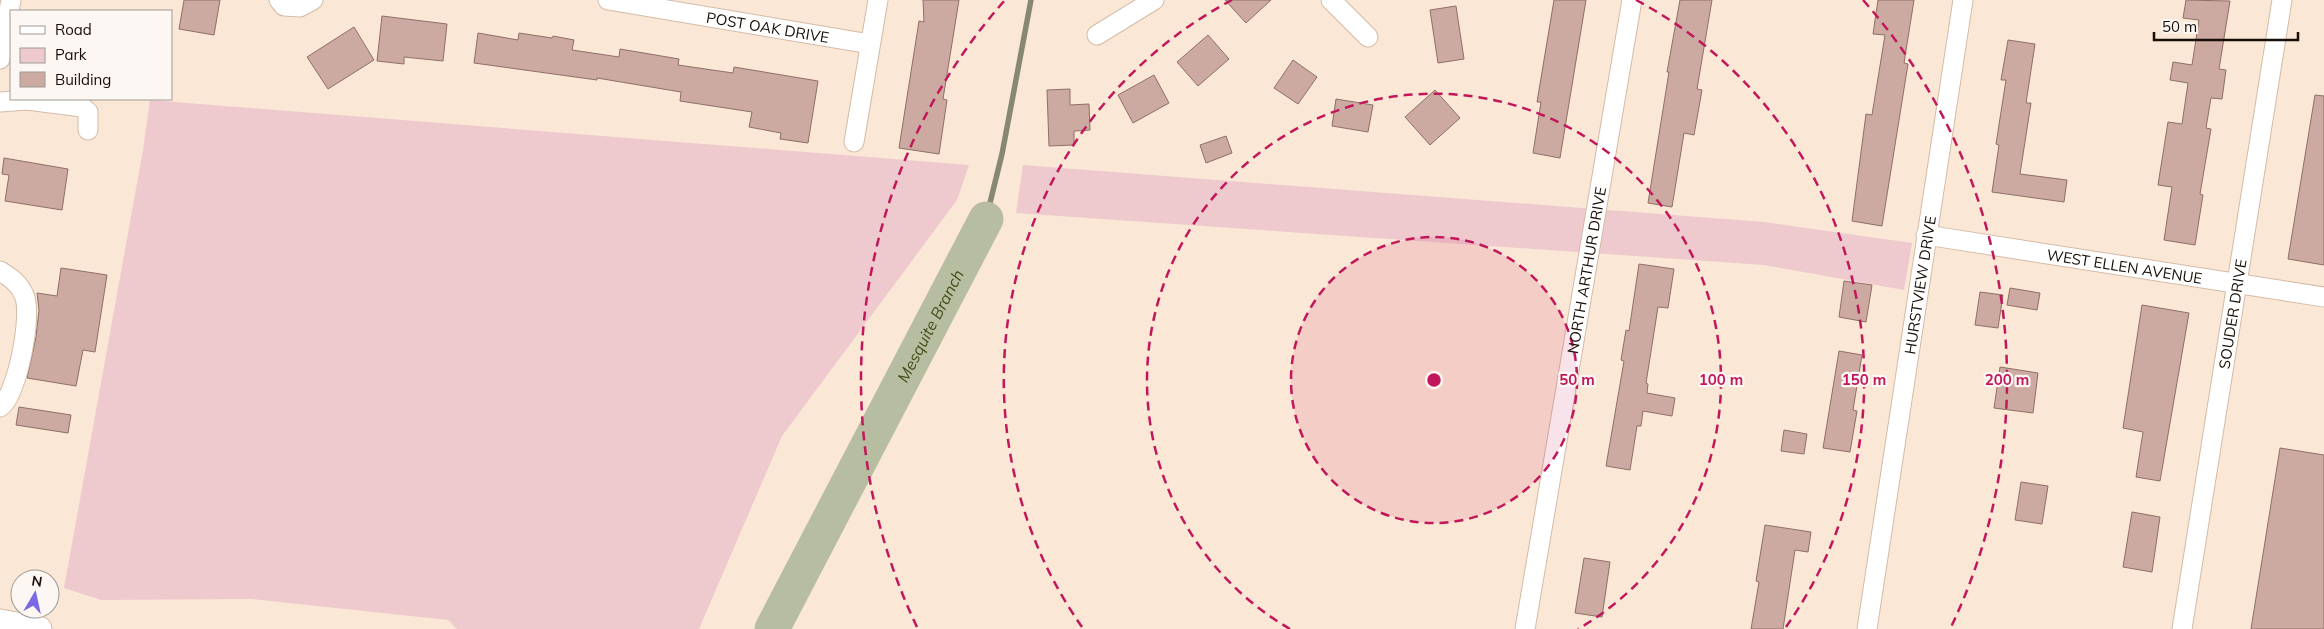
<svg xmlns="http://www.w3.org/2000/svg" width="2324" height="629" font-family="Mulish,sans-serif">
<rect width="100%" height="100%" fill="#fbe7d5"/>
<!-- green -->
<path fill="#eecacf" d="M 150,100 L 969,165 L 957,200 L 782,436 L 699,629 L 457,629 L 448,620 L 252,599 L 101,600 L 64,588 L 143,150 Z
M 1023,165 L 1764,222 L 1912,243 L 1904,290 L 1764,265 L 1016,213 Z"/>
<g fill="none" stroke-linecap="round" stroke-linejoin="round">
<!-- stream -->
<path stroke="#878872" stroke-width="5.5" d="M 986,219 L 1002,154 L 1031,0"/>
<!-- river -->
<path stroke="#b7bda0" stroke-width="35" id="s1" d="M 772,629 L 986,219"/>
</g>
<!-- building -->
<path fill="#ccaaa1" stroke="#8e6f67" d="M 184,0 L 220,0 L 214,35 L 179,29 Z
M 923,0 L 959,0 L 943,99 L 947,100 L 939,154 L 899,148 L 919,21 L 924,22 Z
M 1225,0 L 1271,0 L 1246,23 Z
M 1554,0 L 1586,0 L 1560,158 L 1533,153 L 1541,102 L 1537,102 Z
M 1680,0 L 1712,0 L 1697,89 L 1702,90 L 1694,135 L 1684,133 L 1672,207 L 1648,203 L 1669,72 L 1667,72 Z
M 1878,0 L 1914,0 L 1904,63 L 1908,64 L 1882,226 L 1852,221 L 1866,114 L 1872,115 L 1885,35 L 1873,34 Z
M 2186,0 L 2230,1 L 2219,69 L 2226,70 L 2222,99 L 2211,98 L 2206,128 L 2211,129 L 2200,194 L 2203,195 L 2195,245 L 2164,240 L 2172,187 L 2158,185 L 2168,122 L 2182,124 L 2188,83 L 2170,80 L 2173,62 L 2192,65 L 2199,20 L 2183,18 Z
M 1456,6 L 1464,59 L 1438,63 L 1430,10 Z
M 382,16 L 447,24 L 443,61 L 404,57 L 404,64 L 377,61 Z
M 354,27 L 374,60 L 328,89 L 307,57 Z
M 478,33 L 518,40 L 519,33 L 552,38 L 553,36 L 574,40 L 572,50 L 619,57 L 620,49 L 679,59 L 678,65 L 733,73 L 734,67 L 818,81 L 808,143 L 780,139 L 781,133 L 749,127 L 752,112 L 680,101 L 681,92 L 597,78 L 597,80 L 474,63 Z
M 1208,35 L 1229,59 L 1198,86 L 1177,62 Z
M 2008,40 L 2035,44 L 2026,103 L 2031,103 L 2020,174 L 2067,180 L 2064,202 L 1992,192 L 1999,145 L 1996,144 L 2006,80 L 2001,80 Z
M 1293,60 L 1317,77 L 1298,104 L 1274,88 Z
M 1154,75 L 1169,103 L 1133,123 L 1118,95 Z
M 1070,89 L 1070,105 L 1089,104 L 1090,130 L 1074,131 L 1074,145 L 1049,146 L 1047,90 Z
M 1435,90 L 1460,118 L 1430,145 L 1405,117 Z
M 2315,95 L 2324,96 L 2324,265 L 2288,259 Z
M 1336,99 L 1373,105 L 1368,132 L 1332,126 Z
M 1226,136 L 1232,153 L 1206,163 L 1200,145 Z
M 4,158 L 68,169 L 62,210 L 5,201 L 9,175 L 2,174 Z
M 1639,264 L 1674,269 L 1668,308 L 1658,307 L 1646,383 L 1648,384 L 1647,393 L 1675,398 L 1672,416 L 1643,411 L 1641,426 L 1637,426 L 1630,470 L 1606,466 L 1624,361 L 1621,360 L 1626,330 L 1629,331 Z
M 61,268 L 107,275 L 95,352 L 83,350 L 76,386 L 27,378 L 36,337 L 39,310 L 37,293 L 57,296 Z
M 1844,281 L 1872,285 L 1866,322 L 1839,317 Z
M 2010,288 L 2040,293 L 2037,310 L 2007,305 Z
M 1980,292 L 2003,295 L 1998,328 L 1975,325 Z
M 2142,305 L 2189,313 L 2160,481 L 2136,477 L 2143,432 L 2123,428 Z
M 1839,351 L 1862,355 L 1853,410 L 1857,411 L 1850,452 L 1823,448 Z
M 2000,367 L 2038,373 L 2033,413 L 1994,408 Z
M 19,407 L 71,415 L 68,433 L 16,425 Z
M 1784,430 L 1807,434 L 1804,454 L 1781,451 Z
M 2280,448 L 2324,455 L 2324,629 L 2251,629 Z
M 2021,482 L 2048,486 L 2042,524 L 2015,520 Z
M 2132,512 L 2160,517 L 2152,572 L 2123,567 Z
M 1765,525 L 1811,532 L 1808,552 L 1795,550 L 1783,629 L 1751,629 L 1759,582 L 1756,581 Z
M 1584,558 L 1610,562 L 1602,617 L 1575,613 Z"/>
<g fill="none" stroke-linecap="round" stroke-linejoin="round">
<defs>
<g id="minor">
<path d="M 279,0 L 284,6 L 300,7 L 313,0"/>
<path id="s2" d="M 608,0 L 870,44"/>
<path d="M 1331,0 L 1368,37"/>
<path d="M 1097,35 L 1154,0"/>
<path d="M 0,59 L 11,0"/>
<path d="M 0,102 L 27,100 L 82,107 L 88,112 L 88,130"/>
<path d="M 854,142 L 878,0"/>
<path id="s3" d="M 1926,235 L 2324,297"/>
<path d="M 0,271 C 11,278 19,283 24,295 C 33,314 17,396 0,407"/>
<path id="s4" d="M 1525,629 L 1632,0"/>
<path id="s5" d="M 1867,629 L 1963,0"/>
<path id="s6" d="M 2182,629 L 2282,0"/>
</g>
<path id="major" d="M 0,622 L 39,629"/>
</defs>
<!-- minor casing -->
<use href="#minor" stroke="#d4bba6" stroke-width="21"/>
<!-- major casing -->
<use href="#major" stroke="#d4bba6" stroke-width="27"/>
<!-- minor -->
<use href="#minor" stroke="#fff" stroke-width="19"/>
<!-- major -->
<use href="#major" stroke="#fff" stroke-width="25"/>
</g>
<!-- distance rings -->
<circle cx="1434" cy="380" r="143" fill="#c2185b" fill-opacity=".12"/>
<g fill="none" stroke="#c2185b" stroke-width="2.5" stroke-dasharray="9 6">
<circle cx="1434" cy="380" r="143"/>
<path d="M1290 629A287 287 0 1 1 1578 629"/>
<path d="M1082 627A430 430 0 0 1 1232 0M1636 0A430 430 0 0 1 1786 627"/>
<path d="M917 627A573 573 0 0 1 1005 0M1863 0A573 573 0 0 1 1951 627"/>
</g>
<g text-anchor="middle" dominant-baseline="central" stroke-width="4.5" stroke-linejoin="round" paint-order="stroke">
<!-- street labels -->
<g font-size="15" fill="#170e07" stroke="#fcf7f2">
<text stroke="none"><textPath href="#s2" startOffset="162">POST OAK DRIVE</textPath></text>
<text stroke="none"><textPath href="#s3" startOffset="201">WEST ELLEN AVENUE</textPath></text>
<text stroke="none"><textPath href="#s4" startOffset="364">NORTH ARTHUR DRIVE</textPath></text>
<text stroke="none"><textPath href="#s5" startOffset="348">HURSTVIEW DRIVE</textPath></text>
<text stroke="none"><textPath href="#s6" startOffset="319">SOUDER DRIVE</textPath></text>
</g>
<!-- water labels -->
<g font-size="16" font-style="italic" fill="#444c1b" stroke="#fcf7f2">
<text stroke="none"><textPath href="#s1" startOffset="342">Mesquite Branch</textPath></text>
</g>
</g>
<circle cx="1434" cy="380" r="8" fill="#c2185b" stroke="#fcf7f2" stroke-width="2.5"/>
<g font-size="15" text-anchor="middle" font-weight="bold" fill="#c2185b" stroke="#fcf7f2" stroke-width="4.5" stroke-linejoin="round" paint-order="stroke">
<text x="1577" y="385">50 m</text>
<text x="1721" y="385">100 m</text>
<text x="1864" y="385">150 m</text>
<text x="2007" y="385">200 m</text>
</g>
<!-- legend -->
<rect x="10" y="10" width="162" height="90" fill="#fcf7f2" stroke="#a09a94"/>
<rect x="20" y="26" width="25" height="8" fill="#ffffff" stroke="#a09a94"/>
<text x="55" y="35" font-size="15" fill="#170e07">Road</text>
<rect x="20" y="48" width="25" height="15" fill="#eecacf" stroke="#a09a94"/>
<text x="55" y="60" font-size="15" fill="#170e07">Park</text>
<rect x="20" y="72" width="25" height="15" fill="#ccaaa1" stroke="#a09a94"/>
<text x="55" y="85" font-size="15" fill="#170e07">Building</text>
<!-- north arrow -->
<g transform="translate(35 594) rotate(9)"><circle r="24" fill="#fcf7f2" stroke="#a09a94"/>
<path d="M0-4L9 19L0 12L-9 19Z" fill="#7b69e4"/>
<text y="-8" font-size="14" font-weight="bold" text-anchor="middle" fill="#170e07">N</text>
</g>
<!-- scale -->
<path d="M2154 32v8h144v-8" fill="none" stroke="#170e07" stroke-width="2.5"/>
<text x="2162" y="32" font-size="15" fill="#170e07" stroke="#fcf7f2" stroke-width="4" paint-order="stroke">50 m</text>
</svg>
